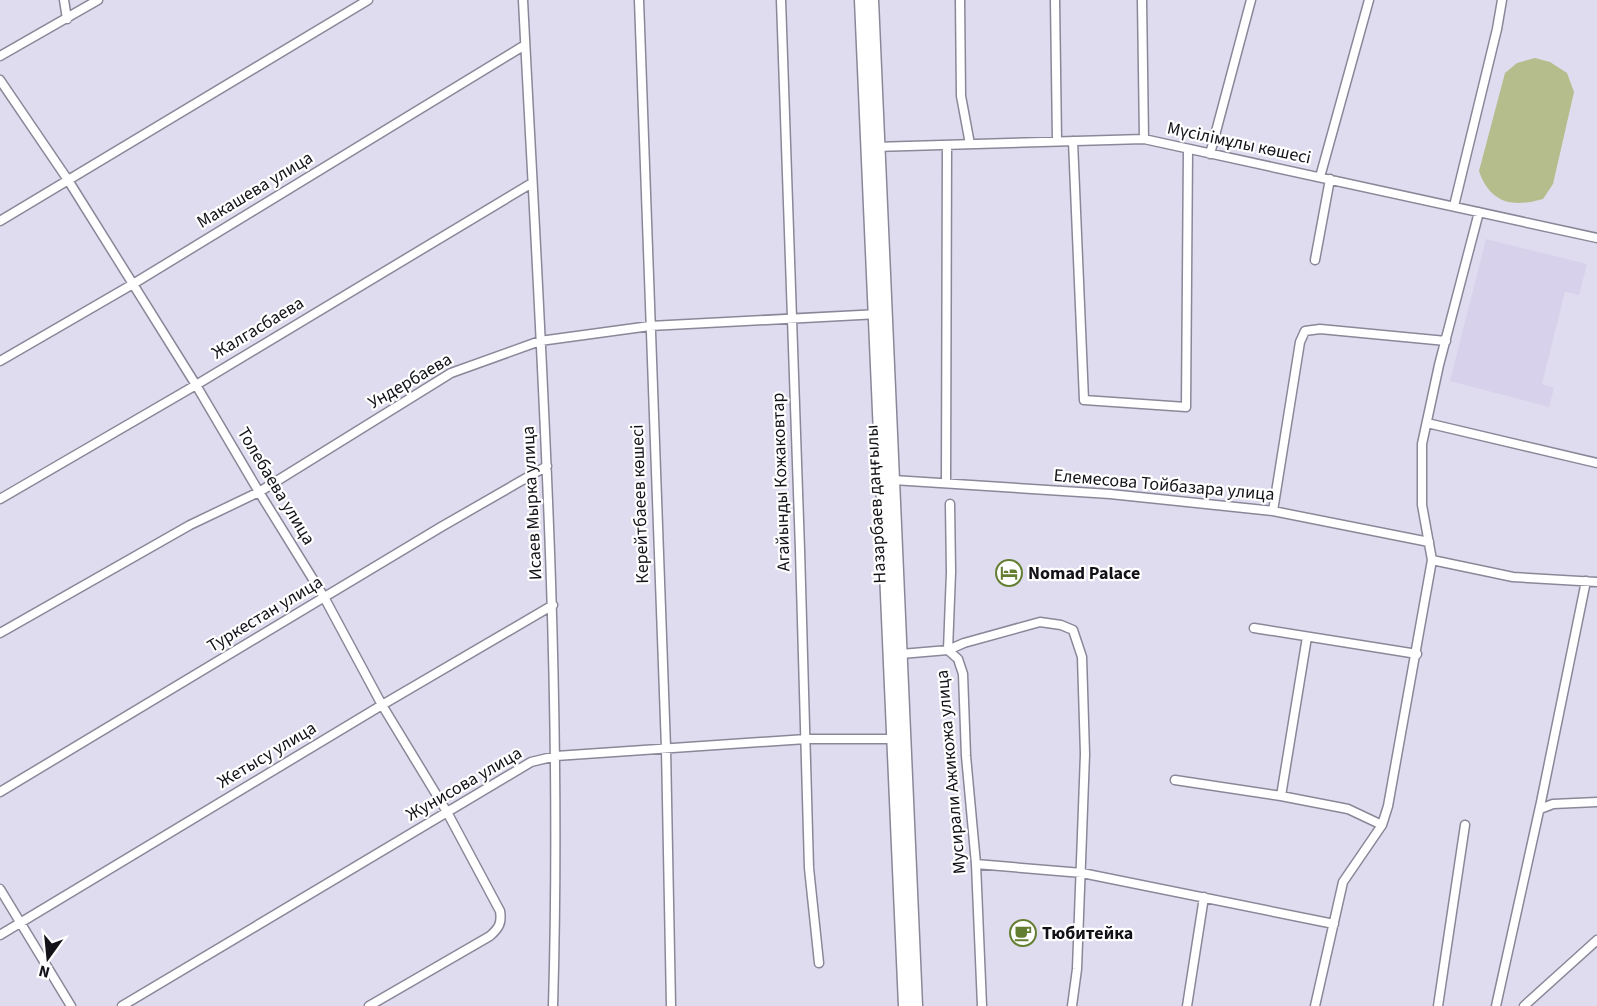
<svg xmlns="http://www.w3.org/2000/svg" width="1597" height="1006" font-family="'Source Sans 3',sans-serif">
<rect width="100%" height="100%" fill="#e0dcef"/>
<!-- built -->
<path fill="#d7d1eb" d="M 1486,239 L 1587,264 L 1579,295 L 1565,292 L 1542,384 L 1554,388 L 1549,407 L 1450,381 Z"/>
<!-- green -->
<path fill="#b5bd8c" d="M 1535,58 L 1550,62 L 1567,73 L 1574,92 L 1553,184 L 1543,199 C 1512,208 1490,203 1479,171 L 1505,73 L 1517,63 Z"/>
<g fill="none" stroke-linecap="round" stroke-linejoin="round">
<defs>
<path id="street" d="M 64,0 L 67,19
M 523,0 C 540,335 563,670 553,1006
M 639,0 L 666,748 L 671,1006
M 781,0 L 800,550 L 809,868 L 819,963
M 960,0 L 961,96 L 970,144
M 1055,0 L 1057,141
M 1142,0 L 1144,139
M 0,56 L 98,0
M 0,80 L 68,180 L 196,385 L 259,492 L 324,597 L 382,705 L 447,812 L 500,911 C 502,923 499,928 490,936 L 369,1006
M 1073,141 L 1084,400 L 1186,407 L 1188,149
M 874,147 L 1144,139 L 1597,238
M 1210,154 L 1251,0
M 1320,177 L 1369,0
M 1454,206 L 1497,29 L 1502,0
M 0,221 L 368,0
M 1315,260 L 1330,179
M 0,361 L 133,284 L 525,45
M 1427,423 L 1597,463
M 893,480 L 1110,494 L 1273,511 L 1429,542
M 946,483 L 947,145
M 0,499 L 196,385 L 532,183
M 950,504 L 951,572 L 948,650 L 958,659 L 963,674 L 966,756 L 976,864 L 982,1006
M 1273,511 L 1300,342 L 1305,331 L 1320,329 L 1446,341
M 1432,560 L 1513,577 L 1597,582
M 1254,628 L 1417,654
M 0,633 L 190,525 L 259,492 L 451,373 L 540,341 L 650,326 L 879,314
M 901,654 L 948,650 L 964,643 L 1040,622 L 1061,625 L 1073,630 L 1082,657 L 1085,754 L 1077,969 L 1072,1006
M 1175,780 L 1281,796 L 1348,809 L 1382,825
M 0,792 L 441,527 L 547,466
M 1281,796 L 1307,637
M 1540,809 L 1553,804 L 1597,802
M 976,864 L 1082,873 L 1334,924
M 0,889 L 71,1006
M 0,935 L 382,705 L 553,605
M 122,1006 L 531,762 L 556,756 L 806,739 L 898,739
M 1187,1006 L 1204,897
M 1315,1006 L 1343,882 L 1382,825 L 1388,806 L 1432,560 L 1422,505 L 1422,444 L 1439,365 L 1479,212
M 1438,1006 L 1465,825
M 1496,1006 L 1541,802 L 1586,581
M 1524,1006 L 1597,940"/>
<path id="secondary" d="M 861,0 L 905,1006
M 872,0 L 916,1006"/>
</defs>
<!-- street casing -->
<use href="#street" stroke="#8b8799" stroke-width="11"/>
<!-- secondary casing -->
<use href="#secondary" stroke="#8b8799" stroke-width="15"/>
<!-- street -->
<use href="#street" stroke="#fff" stroke-width="8"/>
<!-- secondary -->
<use href="#secondary" stroke="#fff" stroke-width="12"/>
</g>
<!-- icons -->
<defs>
<symbol id="hotel-ring" viewBox="-11 -11 22 22"><circle r="9.5" fill="#fff" stroke="#637e31" stroke-width="1.5"/><path d="M-6-4.5h1.5V1H6V5H4.5V3h-9V5H-6ZM-4 0a1.8 1.8 0 1 1 3.6 0ZM.5 0V-2.5h3Q6-2.5 6 0Z" fill="#637e31"/></symbol>
<symbol id="cafe-ring" viewBox="-11 -11 22 22"><circle r="9.5" fill="#fff" stroke="#637e31" stroke-width="1.5"/><path d="M-5.5-4.5H6V0H3Q3 3.5 0 3.5H-2.5Q-5.5 3.5-5.5 0ZM3-3.2v2h1.7v-2ZM-6 4.5H4V6H-6Z" fill="#637e31"/></symbol>
</defs>
<g fill-rule="evenodd">
<use href="#hotel-ring" x="994" y="558" width="30" height="30"/>
<use href="#cafe-ring" x="1008" y="918" width="30" height="30"/>
</g>
<g text-anchor="middle" dominant-baseline="central" stroke-width="4.5" stroke-linejoin="round" paint-order="stroke">
<!-- street labels -->
<g font-size="18" fill="#141219" stroke="#fff">
<text transform="translate(1239 143) rotate(12)">Мүсілімұлы көшесі</text>
<text transform="translate(255 190) rotate(-31)">Макашева улица</text>
<text transform="translate(258 328) rotate(-31)">Жалгасбаева</text>
<text transform="translate(410 381) rotate(-30)">Ундербаева</text>
<text transform="translate(781 482) rotate(-92)">Агайынды Кожаковтар</text>
<text transform="translate(1164 485) rotate(5)">Елемесова Тойбазара улица</text>
<text transform="translate(276 486) rotate(59)">Толебаева улица</text>
<text transform="translate(532 503) rotate(-93)">Исаев Мырка улица</text>
<text transform="translate(640 504) rotate(-92)">Керейтбаеев көшесі</text>
<text transform="translate(876 504) rotate(-93)">Назарбаев даңғылы</text>
<text transform="translate(265 614) rotate(-31)">Туркестан улица</text>
<text transform="translate(267 755) rotate(-31)">Жетысу улица</text>
<text transform="translate(951 772) rotate(-95)">Мусирали Ажикожа улица</text>
<text transform="translate(464 784) rotate(-30)">Жунисова улица</text>
</g>
<!-- poi labels -->
<g font-size="18" font-weight="bold" fill="#141219" stroke="#fff" text-anchor="start">
<text x="1028" y="573">Nomad Palace</text>
<text x="1042" y="933">Тюбитейка</text>
</g>
</g>
<!-- north arrow -->
<g transform="translate(48 958) rotate(195)" stroke="#ffffff" stroke-width="4.5" paint-order="stroke">
<path d="M0-4.5L10 22L0 15L-10 22Z" fill="#141219"/>
<text y="-9" font-size="16" font-weight="bold" text-anchor="middle" fill="#141219">N</text>
</g>
</svg>
